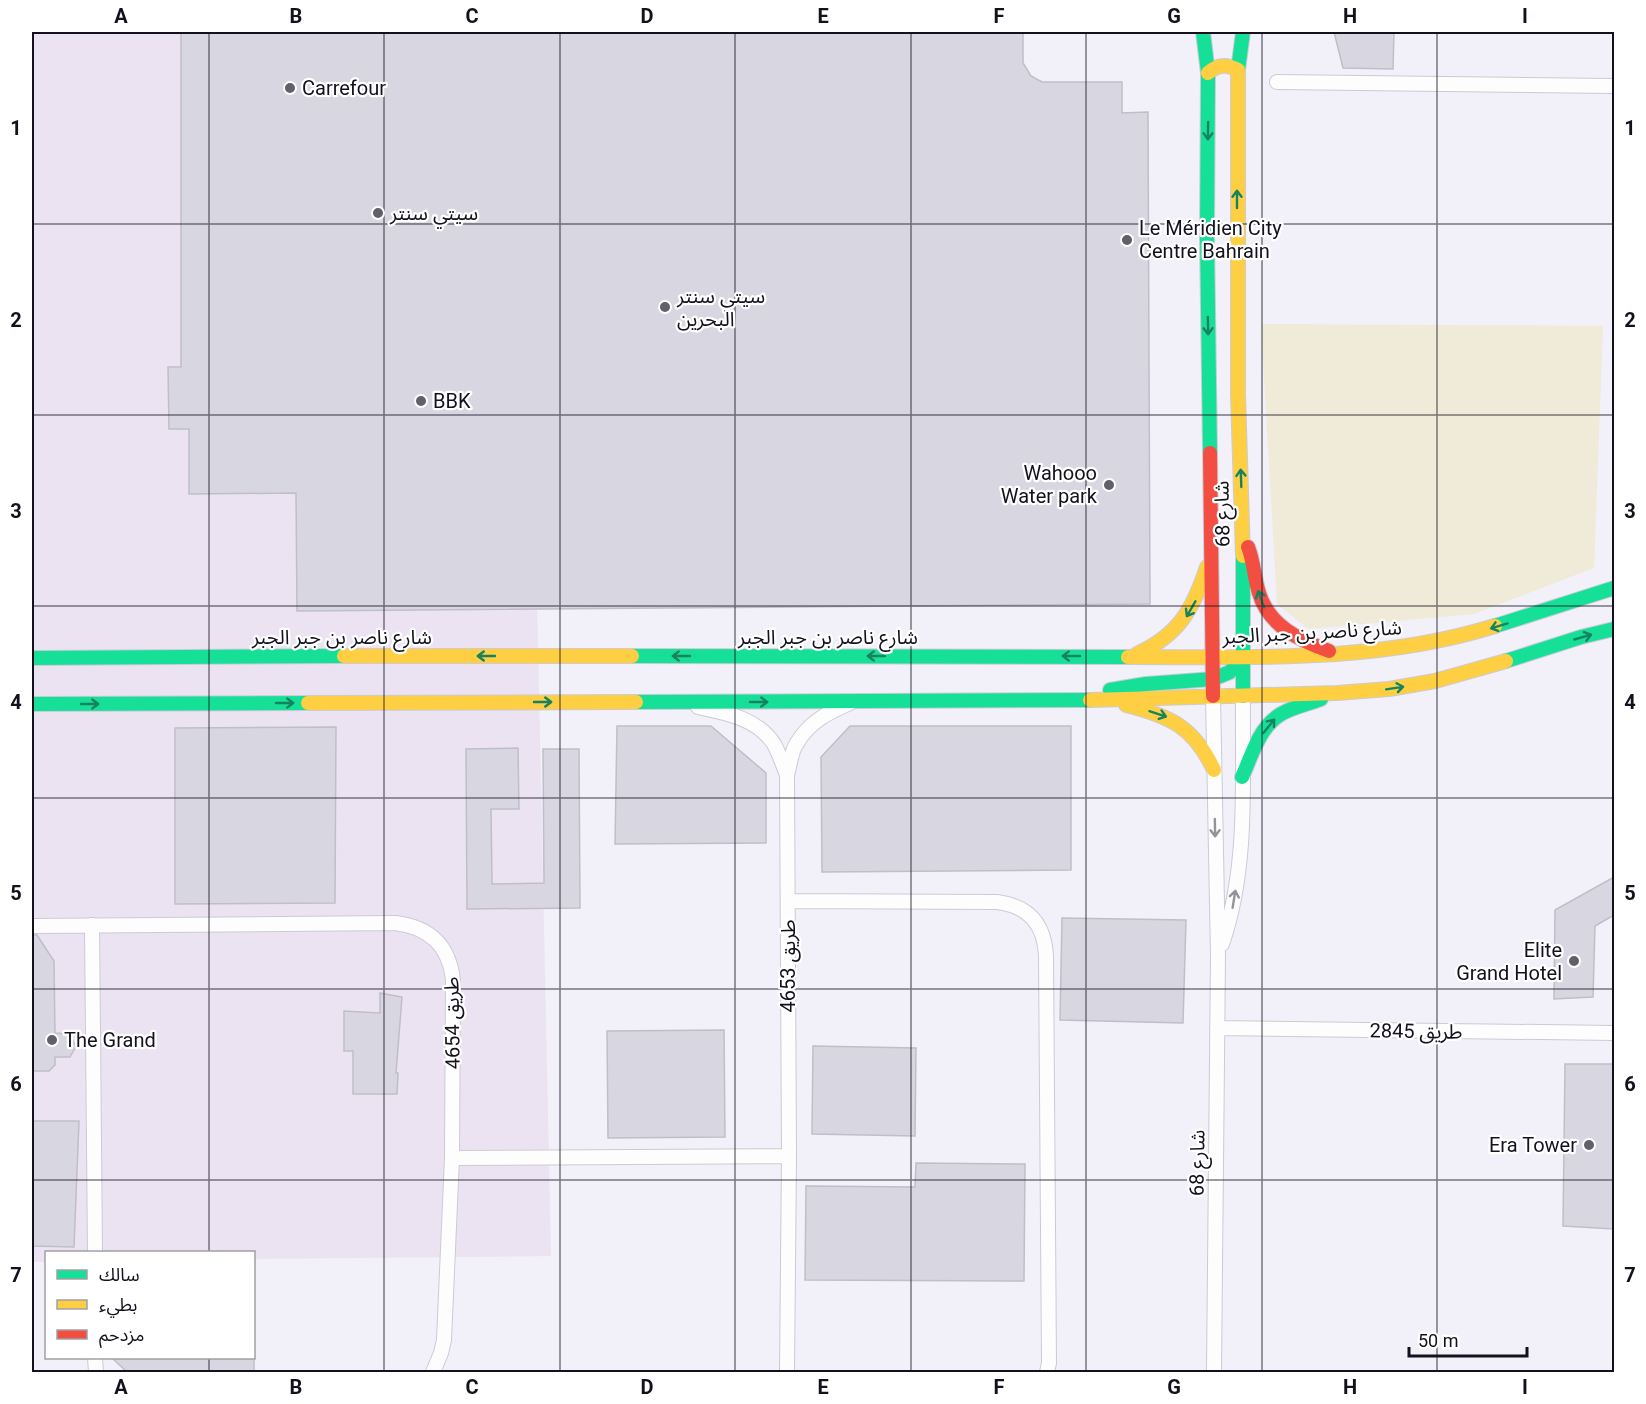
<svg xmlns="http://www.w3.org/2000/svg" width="1646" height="1404" font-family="Roboto,'Noto Sans Arabic',sans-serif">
<rect width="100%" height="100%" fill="#f2f0f8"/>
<!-- commercial -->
<path fill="#ebe3f2" d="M 32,32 L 525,32 L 551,1256 L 254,1259 L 254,1252 L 46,1252 L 46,1262 L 32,1262 Z"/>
<!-- sand -->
<path fill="#f0ead9" d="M 1261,324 L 1603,326 L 1594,568 L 1474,614 L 1308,629 L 1277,604 Z"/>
<!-- building -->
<path fill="#d8d6e0" stroke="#c0bec8" stroke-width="1.5" d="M 181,32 L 1023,32 L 1023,63 L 1031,76 L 1042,82 L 1122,82 L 1122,113 L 1148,112 L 1150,604 L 297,611 L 296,493 L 189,494 L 189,429 L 169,429 L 168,367 L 181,367 Z
M 1334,32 L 1394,32 L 1393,69 L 1343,68 Z
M 617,726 L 711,726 L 766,773 L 766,843 L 615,844 Z
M 850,726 L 1071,726 L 1071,870 L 822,872 L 821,757 Z
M 336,727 L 335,903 L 175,904 L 175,728 Z
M 518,748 L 519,809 L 491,809 L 492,884 L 544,883 L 543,749 L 579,749 L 580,908 L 467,909 L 466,749 Z
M 1614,877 L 1614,915 L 1595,926 L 1593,997 L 1554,999 L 1555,910 Z
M 1062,918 L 1186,920 L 1183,1023 L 1060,1020 Z
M 32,935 L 37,935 L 54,961 L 55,1033 L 69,1034 L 76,1046 L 70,1057 L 55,1057 L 55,1065 L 49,1071 L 32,1071 Z
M 380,993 L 402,997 L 396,1073 L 398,1073 L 397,1094 L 353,1094 L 353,1051 L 344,1051 L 344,1011 L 380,1013 Z
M 724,1030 L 725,1137 L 608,1138 L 607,1031 Z
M 813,1046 L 916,1048 L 915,1136 L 812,1134 Z
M 1565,1064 L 1614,1064 L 1614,1229 L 1563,1226 Z
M 32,1121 L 79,1121 L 74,1247 L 32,1246 Z
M 916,1163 L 1025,1164 L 1024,1281 L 805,1280 L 806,1186 L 915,1187 Z
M 112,1358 L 254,1358 L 254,1372 L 127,1372 Z"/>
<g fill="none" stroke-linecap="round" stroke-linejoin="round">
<defs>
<path id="street" d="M 1277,82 L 1614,86
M 1213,696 L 1218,955 L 1214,1372
M 698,707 C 726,713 757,718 774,744 C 779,753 783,765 787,775
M 788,901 L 997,902 C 1028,906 1044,923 1046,955 L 1049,1363 L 1047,1372
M 92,925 L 95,1252
M 32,926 L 395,923 C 429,927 449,945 453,980 L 452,1158 L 444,1340 L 441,1353 L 433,1372
M 1222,944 C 1249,866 1242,778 1243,696
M 1217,1028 L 1614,1033
M 452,1158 L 789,1156
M 95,1358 L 96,1372
M 787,1372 L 789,1156 L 787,775 C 790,765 791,751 797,743 C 809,722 829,712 850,703"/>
<path id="fast" d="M 1203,32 L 1208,73 L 1207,236 L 1210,453
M 1238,70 L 1243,32
M 1243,556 L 1243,696
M 1495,626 L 1614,588
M 632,656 L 1128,657
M 32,658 L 344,656
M 1506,661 L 1581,637 L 1614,629
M 1110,690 L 1146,684 L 1213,679 L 1230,672 L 1242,657
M 636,702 L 1090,700
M 32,704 L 308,703
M 1242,777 C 1252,755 1259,727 1281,714 C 1293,707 1308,704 1321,699"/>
<path id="slow" d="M 1208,73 C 1218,64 1227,64 1238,70 L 1238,394 L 1243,556
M 1137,654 C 1179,635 1193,609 1207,567
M 344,656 L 632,656
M 1128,657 C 1251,657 1376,663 1495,626
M 1090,700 L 1337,693 L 1389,689 L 1435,681 L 1506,661
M 308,703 L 636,702
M 1126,705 C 1170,716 1194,727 1214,770"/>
<path id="jam" d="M 1210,453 L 1213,696
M 1248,547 C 1254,562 1254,578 1259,593 C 1269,626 1299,640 1329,651"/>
</defs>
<!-- street casing -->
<use href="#street" stroke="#cccbd5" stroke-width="16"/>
<!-- fast casing -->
<use href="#fast" stroke="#cccbd5" stroke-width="16"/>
<!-- slow casing -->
<use href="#slow" stroke="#cccbd5" stroke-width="16"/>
<!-- jam casing -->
<use href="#jam" stroke="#cccbd5" stroke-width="16"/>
<!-- street -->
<use href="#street" stroke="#fdfdfe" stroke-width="14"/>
<!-- fast -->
<use href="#fast" stroke="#16e098" stroke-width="14"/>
<!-- slow -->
<use href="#slow" stroke="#ffcf43" stroke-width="14"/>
<!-- jam -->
<use href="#jam" stroke="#f24e42" stroke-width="14"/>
</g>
<!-- one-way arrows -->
<defs><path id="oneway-shaft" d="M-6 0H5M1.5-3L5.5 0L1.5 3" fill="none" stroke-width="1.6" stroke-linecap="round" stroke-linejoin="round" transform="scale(1.5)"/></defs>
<g stroke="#158361">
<use href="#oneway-shaft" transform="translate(1208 131) rotate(91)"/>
<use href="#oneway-shaft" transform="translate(1237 199) rotate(-90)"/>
<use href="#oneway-shaft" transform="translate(1208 326) rotate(89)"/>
<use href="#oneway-shaft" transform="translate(1241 478) rotate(-92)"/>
<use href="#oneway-shaft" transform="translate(1261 599) rotate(-110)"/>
<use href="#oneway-shaft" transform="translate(1191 609) rotate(120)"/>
<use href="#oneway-shaft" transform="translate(1499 626) rotate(163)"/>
<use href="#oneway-shaft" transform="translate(1583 637) rotate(-16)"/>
<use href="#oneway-shaft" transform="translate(486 656) rotate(180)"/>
<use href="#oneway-shaft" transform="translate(681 656) rotate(180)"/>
<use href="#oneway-shaft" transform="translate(876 656) rotate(180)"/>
<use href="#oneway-shaft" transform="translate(1071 656) rotate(180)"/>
<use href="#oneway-shaft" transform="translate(1395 688) rotate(-9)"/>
<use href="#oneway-shaft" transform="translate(543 702)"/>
<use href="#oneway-shaft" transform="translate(759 702)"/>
<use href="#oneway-shaft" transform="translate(285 703)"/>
<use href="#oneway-shaft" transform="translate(90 704)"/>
<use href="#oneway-shaft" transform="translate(1158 714) rotate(18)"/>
<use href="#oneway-shaft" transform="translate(1269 726) rotate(-51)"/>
</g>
<g stroke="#949399">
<use href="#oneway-shaft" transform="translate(1215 828) rotate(89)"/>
<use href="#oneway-shaft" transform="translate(1234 899) rotate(-81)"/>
</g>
<!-- grid -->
<path fill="none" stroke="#13111d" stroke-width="1.5" stroke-opacity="0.55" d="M 209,32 L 209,1252M 384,32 L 384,1372M 560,32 L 560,1372M 735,32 L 735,1372M 911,32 L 911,1372M 1086,32 L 1086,1372M 1262,32 L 1262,1372M 1437,32 L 1437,1372M 32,224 L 1614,224M 32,415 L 1614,415M 32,606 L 1614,606M 32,798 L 1614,798M 32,989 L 1614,989M 32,1180 L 1614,1180M 209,1358 L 209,1372"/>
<!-- markers -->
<g fill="#615f6a" stroke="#fff" stroke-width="2">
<circle cx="290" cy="88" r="6"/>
<circle cx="378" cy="213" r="6"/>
<circle cx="1127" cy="240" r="6"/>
<circle cx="665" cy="307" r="6"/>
<circle cx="421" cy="401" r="6"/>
<circle cx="1109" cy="485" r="6"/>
<circle cx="1574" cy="961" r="6"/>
<circle cx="52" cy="1040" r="6"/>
<circle cx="1589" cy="1145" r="6"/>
</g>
<g text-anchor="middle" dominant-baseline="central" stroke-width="4.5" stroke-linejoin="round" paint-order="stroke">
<!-- poi labels -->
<g font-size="20" fill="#13111d" stroke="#fff" text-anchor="start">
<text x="302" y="88">Carrefour</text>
<text x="390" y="213">سيتي سنتر</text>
<text x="1139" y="228">Le Méridien City<tspan x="1139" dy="23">Centre Bahrain</tspan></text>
<text x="677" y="296">سيتي سنتر<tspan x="677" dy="23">البحرين</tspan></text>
<text x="433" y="401">BBK</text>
<text x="1097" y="473" text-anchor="end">Wahooo<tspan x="1097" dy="23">Water park</tspan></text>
<text x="1562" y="950" text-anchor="end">Elite<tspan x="1562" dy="23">Grand Hotel</tspan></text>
<text x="64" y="1040">The Grand</text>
<text x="1577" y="1145" text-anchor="end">Era Tower</text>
</g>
<!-- street labels -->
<g font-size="20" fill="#13111d" stroke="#fff">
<text transform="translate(1222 514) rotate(-91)">شارع 68</text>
<text transform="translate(1312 632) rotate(-3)">شارع ناصر بن جبر الجبر</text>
<text x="342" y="637">شارع ناصر بن جبر الجبر</text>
<text x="828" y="637">شارع ناصر بن جبر الجبر</text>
<text transform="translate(788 966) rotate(-90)">طريق 4653</text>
<text transform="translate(452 1023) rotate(-91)">طريق 4654</text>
<text transform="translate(1416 1031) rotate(1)">طريق 2845</text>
<text transform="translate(1197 1163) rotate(-89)">شارع 68</text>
</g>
</g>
<!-- border -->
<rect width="1646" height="1404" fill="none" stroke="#ffffff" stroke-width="66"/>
<!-- legend -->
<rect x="45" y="1251" width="210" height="108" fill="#ffffff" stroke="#a1a0a5" stroke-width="1.5"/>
<rect x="57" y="1270" width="30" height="9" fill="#16e098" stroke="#a1a0a5" stroke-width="1.5"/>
<text x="99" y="1281" font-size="18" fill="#13111d">سالك</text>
<rect x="57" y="1300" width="30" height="9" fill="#ffcf43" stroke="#a1a0a5" stroke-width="1.5"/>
<text x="99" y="1311" font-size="18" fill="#13111d">بطيء</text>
<rect x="57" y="1330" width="30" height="9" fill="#f24e42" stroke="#a1a0a5" stroke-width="1.5"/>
<text x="99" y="1341" font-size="18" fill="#13111d">مزدحم</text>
<!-- scale -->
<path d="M1409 1347v9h118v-9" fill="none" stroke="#13111d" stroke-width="3"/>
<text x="1418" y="1347" font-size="18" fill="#13111d" stroke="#ffffff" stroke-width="4.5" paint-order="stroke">50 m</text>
<rect x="33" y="33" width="1580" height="1338" fill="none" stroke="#13111d" stroke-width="2"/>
<g font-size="20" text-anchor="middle" font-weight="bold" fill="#13111d">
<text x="121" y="23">A</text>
<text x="296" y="23">B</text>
<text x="472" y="23">C</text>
<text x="647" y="23">D</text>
<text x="823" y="23">E</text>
<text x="999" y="23">F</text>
<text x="1174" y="23">G</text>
<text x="1350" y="23">H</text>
<text x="1525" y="23">I</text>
<text x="16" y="135">1</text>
<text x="1630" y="135">1</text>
<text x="16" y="327">2</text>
<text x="1630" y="327">2</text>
<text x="16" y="518">3</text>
<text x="1630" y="518">3</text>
<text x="16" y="709">4</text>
<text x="1630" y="709">4</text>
<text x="16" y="900">5</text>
<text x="1630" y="900">5</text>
<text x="16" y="1091">6</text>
<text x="1630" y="1091">6</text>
<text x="16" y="1282">7</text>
<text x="1630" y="1282">7</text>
<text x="121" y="1394">A</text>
<text x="296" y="1394">B</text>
<text x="472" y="1394">C</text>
<text x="647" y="1394">D</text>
<text x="823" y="1394">E</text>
<text x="999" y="1394">F</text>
<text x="1174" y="1394">G</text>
<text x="1350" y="1394">H</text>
<text x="1525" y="1394">I</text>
</g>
</svg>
